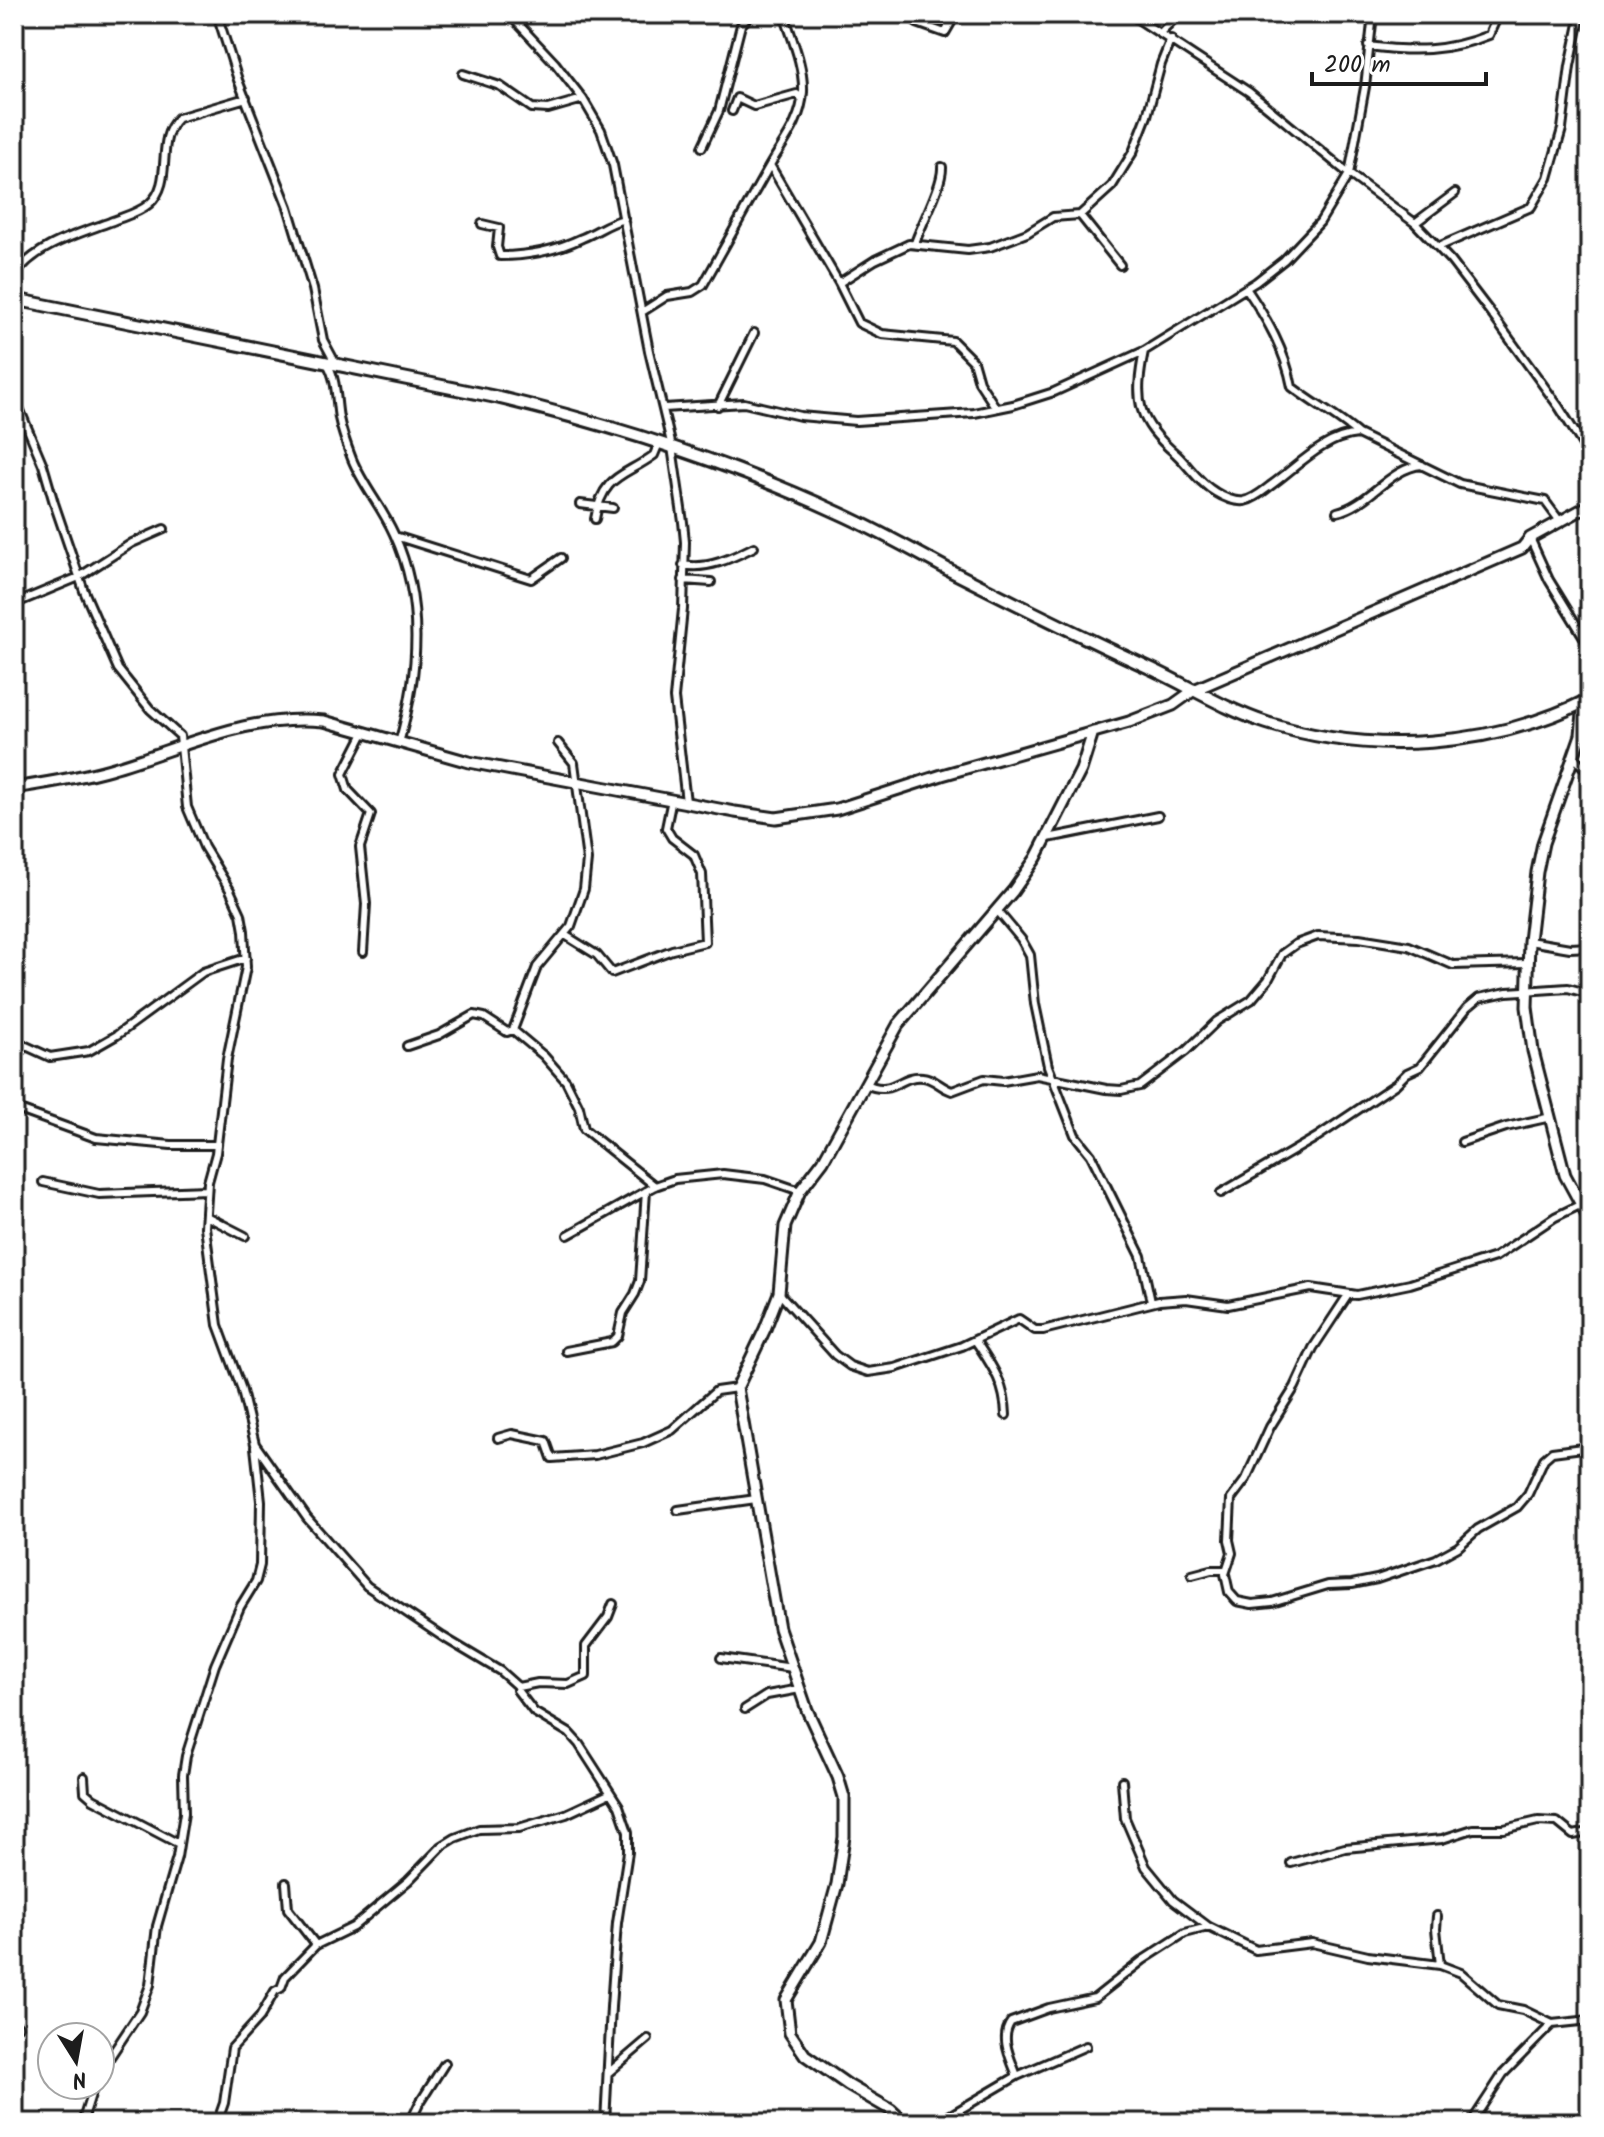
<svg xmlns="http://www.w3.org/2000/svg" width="1604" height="2137" font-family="Kalam,sans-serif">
<rect width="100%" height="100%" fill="#fff"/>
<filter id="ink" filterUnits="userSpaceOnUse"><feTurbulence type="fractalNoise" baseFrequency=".0125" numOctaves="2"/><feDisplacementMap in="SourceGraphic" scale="16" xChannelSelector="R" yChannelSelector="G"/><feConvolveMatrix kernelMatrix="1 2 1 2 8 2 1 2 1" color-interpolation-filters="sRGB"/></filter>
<g filter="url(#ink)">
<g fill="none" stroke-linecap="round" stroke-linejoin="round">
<defs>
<path id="street" d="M 217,14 L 238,80 L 288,207 L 313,289 L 323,340 L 337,366
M 509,14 L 555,63 L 583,99 L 601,130 L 613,165 L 649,351 L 672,447 L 683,522 L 685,542 L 683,609 L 674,698 L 686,802
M 1130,14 L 1249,92 L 1349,174 L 1415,223 L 1451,261 L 1490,312 L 1559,407 L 1590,456
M 917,23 L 945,33 L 956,14
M 1161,32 L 1179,14
M 1368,46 C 1412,52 1447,52 1489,35 L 1497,17 L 1527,18 L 1541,14
M 463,74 L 500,86 L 532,108 L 548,109 L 583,99
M 732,111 L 737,98 L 754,106 L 797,94 L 802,99
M 702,147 L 719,111 L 741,25 L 751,14
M 770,165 L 839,283 L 859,323 L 882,334 L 953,341 L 973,361 L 979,382 L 996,408
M 1080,215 L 1120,265
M 1415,223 L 1455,193
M 482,224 L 499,228 L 497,247 L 500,256 C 529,256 555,251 582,238 C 597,232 608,223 624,219
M 915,243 C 922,223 943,184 942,167
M 1438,247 L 1531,207 L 1548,178 L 1562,129 L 1570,66 L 1581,14
M 14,277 C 33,246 78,234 110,222 C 124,216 137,214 149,204 C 175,182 154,141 178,118 L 246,98
M 839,283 L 875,260 L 909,244 L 968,250 L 990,247 L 1027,233 L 1053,217 L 1080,215 L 1112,186 L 1133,152 L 1147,116 L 1161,64 L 1171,39
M 1246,288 C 1267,319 1285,350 1292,387 C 1314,404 1337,416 1358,434
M 642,312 L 667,296 L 692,292 L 703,285 C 726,245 747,205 770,165 C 784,141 801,122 803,92 C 804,66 792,39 784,14
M 1144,351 C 1134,401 1137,421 1176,454 C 1190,467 1198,482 1215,492 C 1223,497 1234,502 1244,501 C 1254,499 1262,492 1270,486 C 1297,467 1323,437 1358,434 L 1460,484 L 1545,501 L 1559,520
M 328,365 C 337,381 336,401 339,418 C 342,433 347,446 352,459 C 363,486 382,507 394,534 C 425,601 419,674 399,743
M 14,396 L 43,465 L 54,503 L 84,591 L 118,669 L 150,709 L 180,736 L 187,807 L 204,847 L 230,890 L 241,914 L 244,931 L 246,967 L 227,1059 L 216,1153 L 208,1182 L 205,1227 L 218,1325 L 241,1387 L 255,1444 L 307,1518 L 367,1586 L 443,1637 L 500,1671 L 518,1687 L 517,1690 L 534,1712 L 569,1733 L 579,1744 L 619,1806 L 628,1832 L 628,1852 L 617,1923 L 611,2007 L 605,2123
M 718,406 L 754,333
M 664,408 L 744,403 L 800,416 L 856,421 L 974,413 L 1013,405 L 1054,392 L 1144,351 L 1256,282 L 1284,260 L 1320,222 L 1349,174 L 1365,87 L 1373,14
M 580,504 L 613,508
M 1337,512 C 1369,505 1389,468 1422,465
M 595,519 C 603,474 624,477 654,455 L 659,443
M 395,536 L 531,579 L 561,558
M 1530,538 L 1549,580 L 1590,647
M 683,565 C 708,570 732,558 754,547
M 683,580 L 711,582
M 14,604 L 79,577 L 132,543 L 164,529
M 558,743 L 574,763 L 587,860 L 584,889 L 571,926 L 537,967 L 513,1030 L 544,1056 L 566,1081 L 579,1107 L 584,1129 L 655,1186
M 1575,758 L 1590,774
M 1048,838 L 1158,816
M 996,909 L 1021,939 L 1030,955 L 1035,1004 L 1048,1066 L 1075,1135 L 1091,1155 L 1141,1256 L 1151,1302
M 565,935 L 597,955 L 612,973 L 672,950 L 705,942 L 702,874 L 694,855 L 672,838 L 666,828 L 672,799
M 1529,941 L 1570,948 L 1590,947
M 363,952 L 366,904 L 360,847 L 371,814 L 348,790 L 343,774 L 364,733
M 407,1046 L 439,1035 L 474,1015 L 484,1017 L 507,1032 L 513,1030
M 14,1047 L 26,1046 L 50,1057 L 89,1051 L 117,1035 L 203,972 L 246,958
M 866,1084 C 893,1097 900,1074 923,1077 C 934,1078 941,1088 952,1091 L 984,1079 L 1003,1081 L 1037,1075 L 1106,1089 L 1121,1090 L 1140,1086 L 1186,1051 L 1217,1021 L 1251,1000 L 1268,980 L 1282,954 L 1296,944 L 1318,936 L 1359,938 L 1409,946 L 1453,965 L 1527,963
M 14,1108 L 96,1138 L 171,1145 L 217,1145
M 1462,1142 L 1506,1127 L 1551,1117
M 43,1182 L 99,1194 L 207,1190
M 1221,1193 L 1317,1137 L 1396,1084 L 1407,1073 L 1420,1067 L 1467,1008 L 1479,998 L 1507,992 L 1568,988 L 1590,994
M 206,1216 L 245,1236
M 568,1235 L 655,1186 L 675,1179 L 723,1174 L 765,1179 L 800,1191
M 779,1293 L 835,1355 L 850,1366 L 868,1372 L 895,1368 L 962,1346 L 1019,1319 L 1035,1330 L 1043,1330 L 1159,1301 L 1186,1299 L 1228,1305 L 1311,1288 L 1357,1295 L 1410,1284 L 1495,1257 L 1555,1217 L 1590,1200
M 1348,1295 L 1313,1348 L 1295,1387 L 1270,1427 L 1246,1479 L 1231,1499 L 1229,1540 L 1232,1553 L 1225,1574 L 1229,1592 L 1237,1601 L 1252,1604 L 1272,1602 L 1328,1585 L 1352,1584 L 1377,1579 L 1436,1559 L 1458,1547 L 1478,1529 L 1517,1507 L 1528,1494 L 1544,1459 L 1552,1452 L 1590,1447
M 975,1340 C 992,1366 1005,1383 1006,1415
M 566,1351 L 612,1342 L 618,1336 L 623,1313 L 635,1294 L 640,1281 L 646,1191
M 498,1438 L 512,1434 L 546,1441 L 552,1458 L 595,1455 L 643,1443 L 672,1430 L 716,1391 L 737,1388
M 678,1510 L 756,1499
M 1192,1575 L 1211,1570 L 1225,1570
M 721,1658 L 793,1668
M 518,1687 L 538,1683 L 568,1684 L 586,1676 L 586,1646 L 608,1617 L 613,1604
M 745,1709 L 767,1695 L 800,1689
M 84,1777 L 85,1792 L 93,1799 L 179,1844
M 1122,1781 L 1125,1818 L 1146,1867 L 1173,1900 L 1209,1927 L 1256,1950 L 1312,1943 L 1368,1956 L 1440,1965 L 1461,1973 L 1498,2005 L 1523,2010 L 1552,2024 L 1590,2020
M 1291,1863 L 1345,1848 L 1442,1839 L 1473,1829 L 1504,1829 L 1538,1821 L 1557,1822 L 1573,1835 L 1590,1832
M 286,1883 L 288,1909 L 316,1945
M 1437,1916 L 1436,1929 L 1440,1965
M 14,2029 L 18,2026
M 100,2072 L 140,2012 L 150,1985 L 157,1926 L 177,1857 L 184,1813 L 183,1775 L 186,1756 L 215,1665 L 240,1607 L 256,1581 L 260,1565 L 261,1501 L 255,1447
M 608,2073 L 648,2039
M 1017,2076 C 1011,2059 999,2038 1011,2022 L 1049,2008 L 1095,1998 L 1143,1960 L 1185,1933 L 1208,1927
M 82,2123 L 94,2085
M 217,2123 L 224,2103 L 232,2048 L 260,2017 L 275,1991 L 281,1988 L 285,1977 L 316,1945 L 353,1927 L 408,1881 L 442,1846 L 455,1838 L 479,1829 L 519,1828 L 566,1814 L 609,1794
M 410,2123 L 419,2104 L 445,2063
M 937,2123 L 1017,2076 L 1086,2046
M 1471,2123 L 1503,2074 L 1552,2024"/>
<path id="secondary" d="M 1584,702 L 1581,735 L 1543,843 L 1537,872 L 1529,941 L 1527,1007 L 1533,1051 L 1565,1175 L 1590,1221
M 14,788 C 46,783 79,778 110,769 C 181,749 248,713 324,721 L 469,762 L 735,812 L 776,818 L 837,809 L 942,775 L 1129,722 L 1173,705 L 1194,690 L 1522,548 L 1530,538 L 1590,505
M 905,2123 L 891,2110 L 848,2085 L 805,2055 L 790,2033 L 786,2000 L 821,1942 L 837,1884 L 844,1837 L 844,1797 L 838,1777 L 807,1710 L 779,1628 L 737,1388 L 765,1329 L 779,1293 L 785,1226 L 800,1191 L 823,1161 L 898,1025 L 1013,891 L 1036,858 L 1081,770 L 1093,732"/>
<path id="primary" d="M 14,299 L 496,397 C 613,425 729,462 839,513 C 877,530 914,551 951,571 C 1018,605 1084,638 1152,669 C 1190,687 1227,710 1267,723 C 1371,756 1492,748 1590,699"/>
</defs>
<!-- street casing -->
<use href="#street" stroke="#1c1c1c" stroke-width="12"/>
<!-- secondary casing -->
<use href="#secondary" stroke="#1c1c1c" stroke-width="15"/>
<!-- primary casing -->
<use href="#primary" stroke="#1c1c1c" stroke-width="16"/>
<!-- street -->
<use href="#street" stroke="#fff" stroke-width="6"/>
<!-- secondary -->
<use href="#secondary" stroke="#fff" stroke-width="9"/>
<!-- primary -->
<use href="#primary" stroke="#fff" stroke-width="10"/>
</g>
</g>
<!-- margin -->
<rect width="1604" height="2137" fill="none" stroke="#fff" stroke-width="48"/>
<rect x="24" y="24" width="1556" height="2089" fill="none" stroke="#1c1c1c" stroke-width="3" filter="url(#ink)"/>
<!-- north arrow -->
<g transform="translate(76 2061) rotate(169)"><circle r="38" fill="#ffffff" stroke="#a4a4a4" stroke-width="2"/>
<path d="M0-6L14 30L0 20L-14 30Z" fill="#1c1c1c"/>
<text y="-12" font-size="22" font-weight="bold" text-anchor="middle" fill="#1c1c1c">N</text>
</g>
<!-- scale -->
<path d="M1312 72v12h174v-12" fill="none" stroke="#1c1c1c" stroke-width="4"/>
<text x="1324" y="72" font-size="24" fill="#1c1c1c" stroke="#ffffff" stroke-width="6" paint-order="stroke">200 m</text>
</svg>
